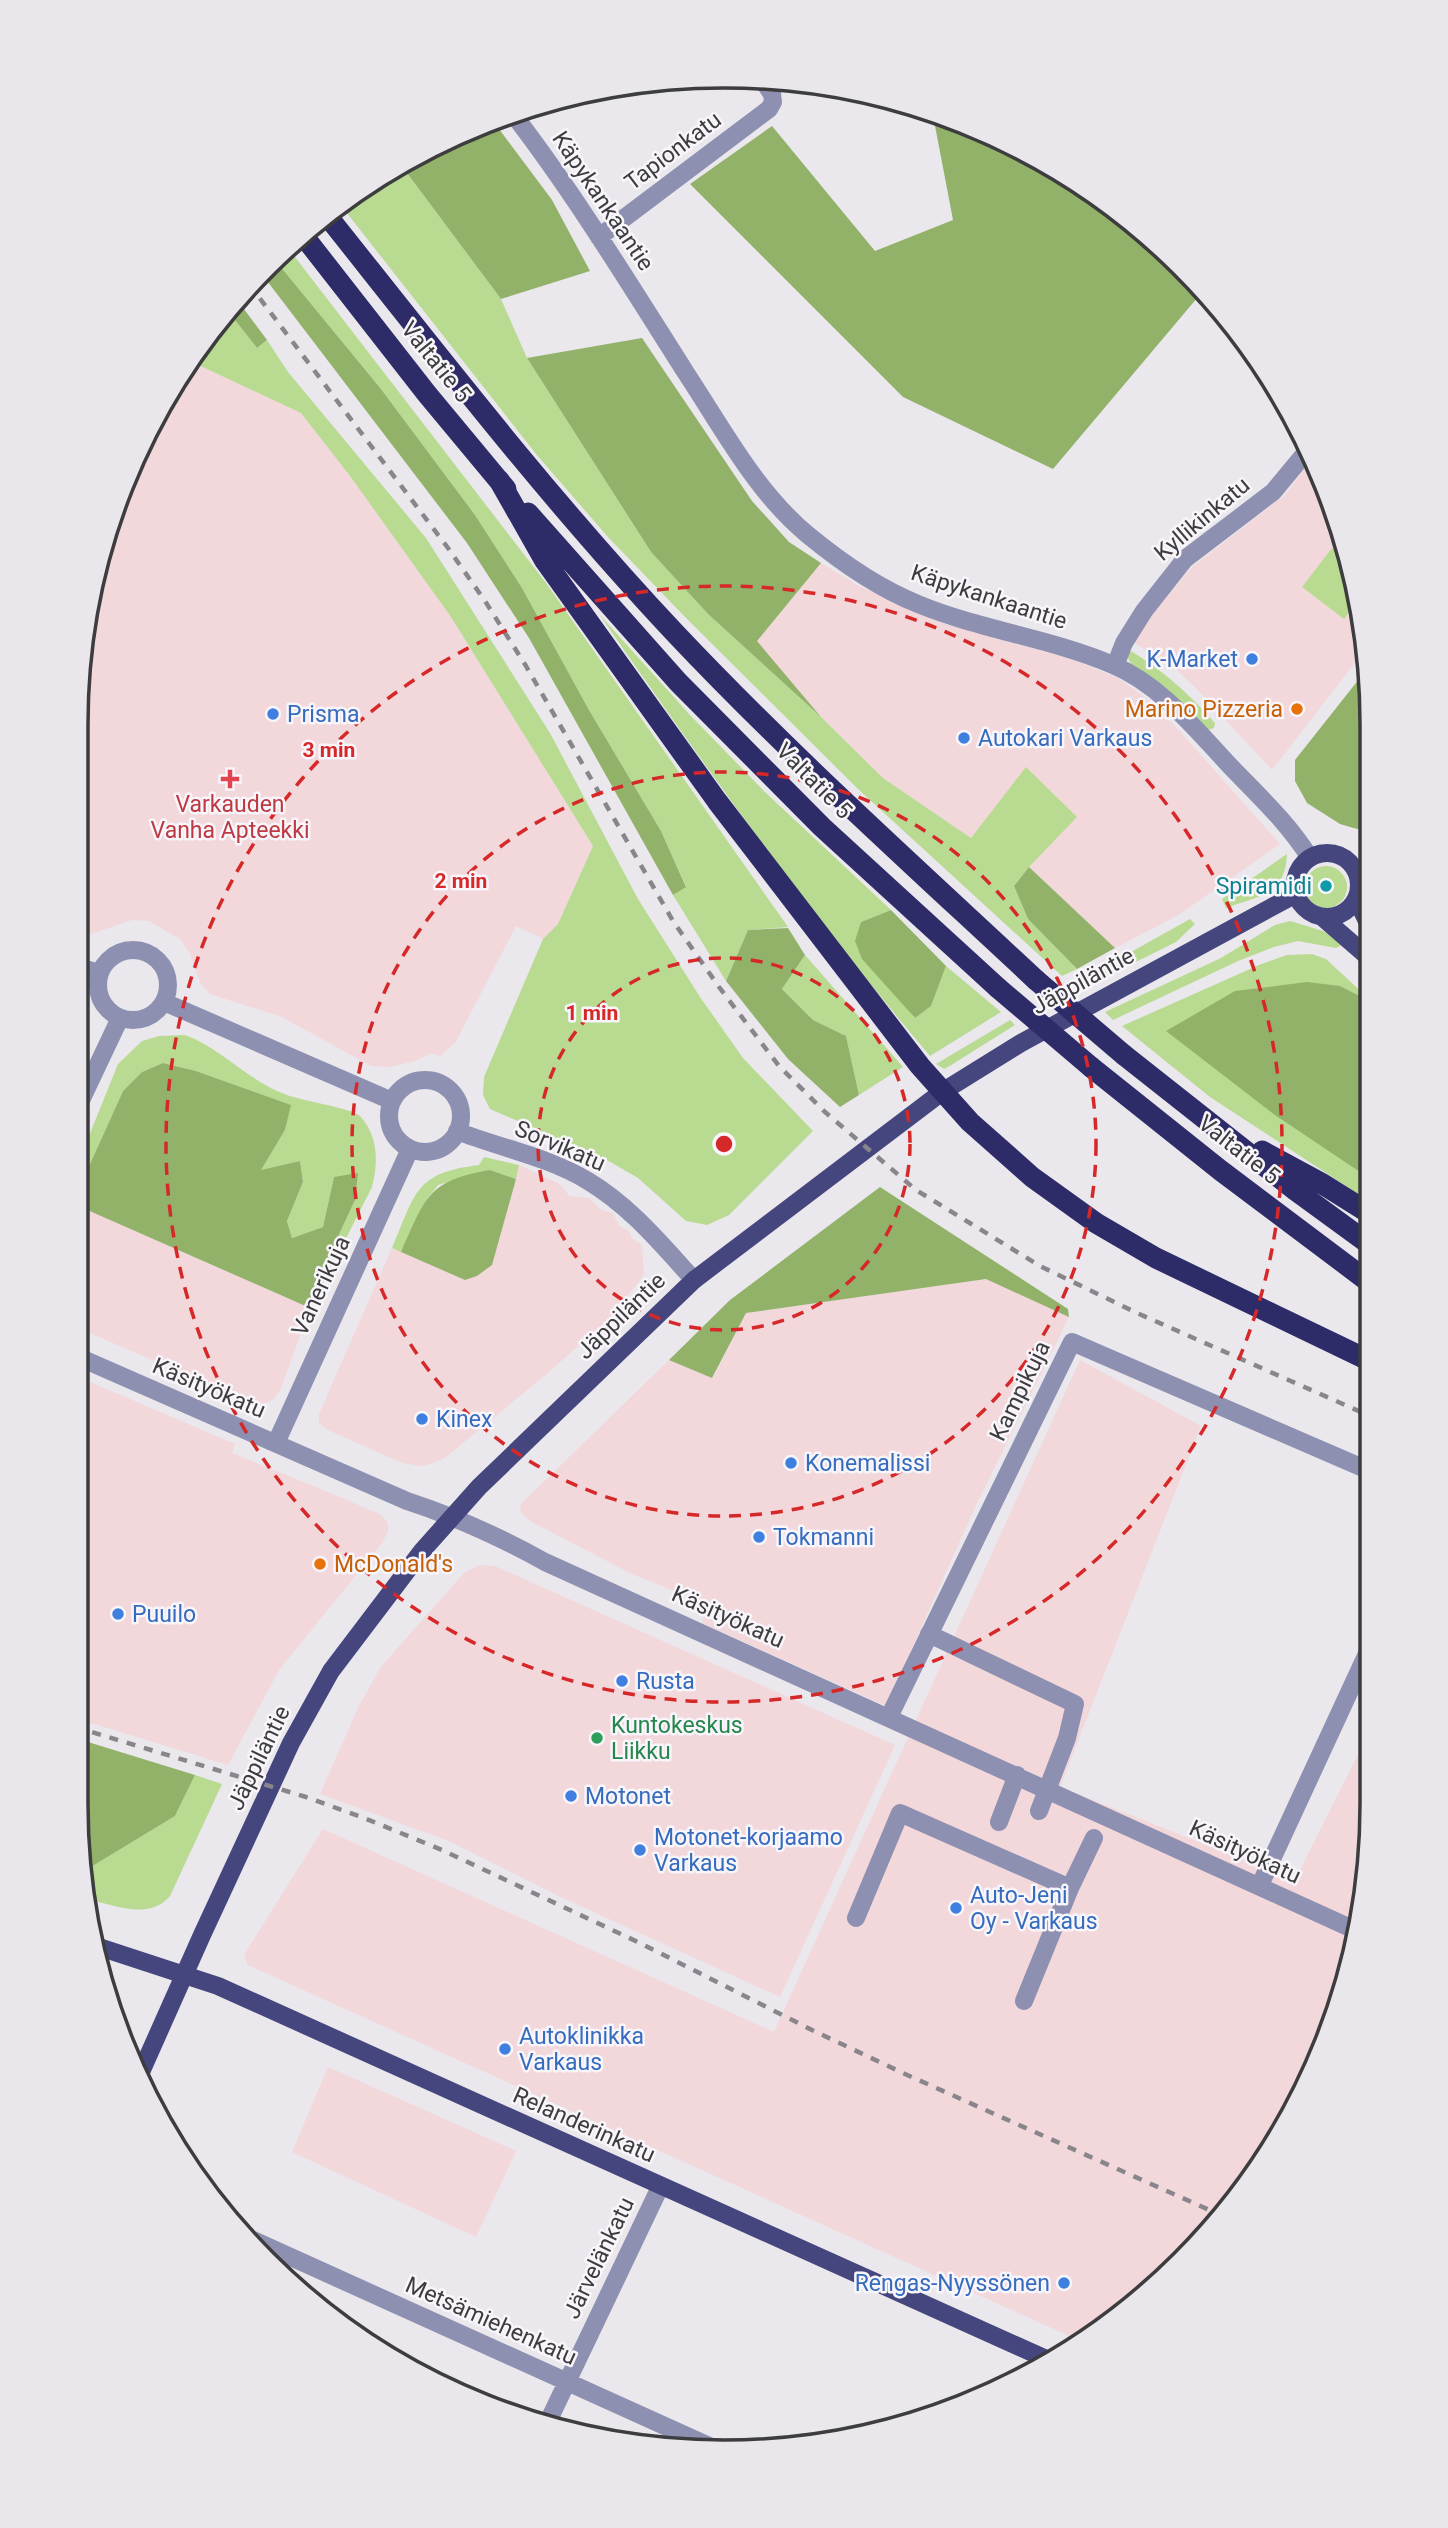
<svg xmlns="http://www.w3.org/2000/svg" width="1448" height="2528" font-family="Roboto,sans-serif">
<rect width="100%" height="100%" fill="#eae7ed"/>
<!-- commercial -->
<path fill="#f2d7db" d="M 190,361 L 301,413 L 350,476 L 451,617 L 593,846 L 558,924 L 543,939 L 516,926 L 455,1043 L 440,1056 L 431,1053 L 415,1061 L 390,1067 L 371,1066 L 282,1017 L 210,994 L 201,984 L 189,952 L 180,939 L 149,921 L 132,920 L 91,934 L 76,935 L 77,682 L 104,546 L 176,380 Z
M 1311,460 L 1338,515 L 1363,620 L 1358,626 L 1356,640 L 1361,655 L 1272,770 L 1196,688 L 1169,663 L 1133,642 L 1157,608 L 1192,567 L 1285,495 Z
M 821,563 L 857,585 L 942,623 L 1071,659 L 1118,678 L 1142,695 L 1175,726 L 1280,844 L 1180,914 L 1115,948 L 1029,867 L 1076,817 L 1026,768 L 971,838 L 883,778 L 821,717 L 757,641 Z
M 519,1165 L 561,1185 L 569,1196 L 589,1198 L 601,1210 L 613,1213 L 619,1226 L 629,1231 L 632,1238 L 642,1245 L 644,1275 L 609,1319 L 543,1377 L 446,1457 L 434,1463 L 421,1466 L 402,1463 L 328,1430 L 319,1423 L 319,1414 L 392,1248 L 465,1280 L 516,1179 Z
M 76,1205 L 310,1308 L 281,1388 L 274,1399 L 264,1404 L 256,1405 L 76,1327 Z
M 987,1279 L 1069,1317 L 977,1503 L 886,1706 L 702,1623 L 709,1605 L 632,1574 L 532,1522 L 522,1514 L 520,1509 L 521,1504 L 669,1360 L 713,1378 L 746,1313 Z
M 1080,1360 L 1201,1426 L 1060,1787 L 1295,1880 L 1371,1729 L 1371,1846 L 1351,1972 L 1286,2129 L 1151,2292 L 1076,2339 L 248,1965 L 244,1955 L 323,1829 L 774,2032 Z
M 76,1376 L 235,1444 L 232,1453 L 340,1497 L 381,1515 L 388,1523 L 388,1531 L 382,1543 L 279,1670 L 228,1765 L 75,1718 Z
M 479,1565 L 495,1566 L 895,1745 L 780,1997 L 563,1898 L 449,1841 L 320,1794 L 358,1708 L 380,1668 L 464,1573 Z
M 328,2067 L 516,2151 L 476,2237 L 292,2152 Z"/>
<!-- green -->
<path fill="#b9db91" d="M 401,165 L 501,299 L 527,358 L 651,552 L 708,614 L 821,717 L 883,778 L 971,838 L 1026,767 L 1077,817 L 1029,867 L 1014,886 L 1028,919 L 1077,969 L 1062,976 L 859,790 L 686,618 L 608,537 L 536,454 L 339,203 Z
M 288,248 L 546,583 L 788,927 L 748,930 L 726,981 L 673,895 L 686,886 L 661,831 L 589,710 L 522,588 L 475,515 L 381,389 L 275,260 Z
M 227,310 L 257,348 L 267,340 L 288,372 L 426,538 L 550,733 L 638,899 L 700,997 L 743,1058 L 813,1131 L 729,1215 L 707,1225 L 686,1221 L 638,1178 L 607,1160 L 490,1109 L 483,1095 L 484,1077 L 543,939 L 558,924 L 593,846 L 451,617 L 350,476 L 301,413 L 190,361 Z
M 1332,548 L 1349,561 L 1358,600 L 1344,619 L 1302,587 Z
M 599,614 L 690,715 L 766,793 L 891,910 L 861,922 L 914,1018 L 931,1006 L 946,966 L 1001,1012 L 930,1056 C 810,915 704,765 599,614 Z
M 1131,651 C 1165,672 1188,693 1215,723 L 1214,728 L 1208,730 L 1132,666 L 1127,656 Z
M 1287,854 C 1285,897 1259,895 1226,908 L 1222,899 Z
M1305 887a21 21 0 1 1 42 0a21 21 0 1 1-42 0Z
M 1190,919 L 1195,924 L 1176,942 L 1079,990 L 1072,985 Z
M 1290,921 L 1323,931 L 1344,944 L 1336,948 L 1298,941 L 1274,947 L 1238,961 L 1113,1020 L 1105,1012 L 1221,958 L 1275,925 Z
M 1312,954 L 1326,959 L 1368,998 L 1368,1000 L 1340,986 L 1359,1171 L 1369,1178 L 1369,1201 L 1210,1097 L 1122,1026 L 1259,965 L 1287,955 Z
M 805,955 L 903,1067 L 859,1095 L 846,1036 L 813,1020 L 782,989 Z
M 1010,1020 L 1015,1025 L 948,1067 L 944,1069 L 936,1064 Z
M 185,1035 C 223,1049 249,1082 287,1095 C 303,1101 351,1108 360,1116 C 379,1137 378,1163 372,1187 L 325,1280 L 323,1269 L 355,1200 L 334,1177 L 323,1227 L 292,1238 L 287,1221 L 303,1182 L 300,1161 L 260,1171 L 285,1130 L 290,1105 L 196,1071 L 163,1063 L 142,1072 L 123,1091 L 76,1195 L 76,1168 L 118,1064 L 142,1041 L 159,1036 Z
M 484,1157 L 519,1165 L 516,1179 L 490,1170 L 438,1185 L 427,1199 L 401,1252 L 392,1248 C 416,1193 414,1173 479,1165 Z
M 195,1775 L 222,1784 L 170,1896 C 150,1920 117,1906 91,1900 L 86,1870 L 175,1816 Z"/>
<!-- forest -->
<path fill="#92b269" d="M 932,110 L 1049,162 L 1182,265 L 1203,291 L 1053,469 L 903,397 L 690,184 L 772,126 L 875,251 L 953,220 Z
M 493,121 L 552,200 L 590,271 L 501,299 L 401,165 L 437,142 Z
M 275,260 L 381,389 L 475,515 L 522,588 L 589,710 L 661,831 L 686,887 L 673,895 L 529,638 L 467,543 L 261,273 Z
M 235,297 L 267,340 L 257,348 L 227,310 Z
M 642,338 L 752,501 L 789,542 L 821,563 L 757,641 L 821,717 L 708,614 L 651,552 L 527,358 Z
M 167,401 L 167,402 L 104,546 L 110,516 L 160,404 Z
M 1367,669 L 1368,826 L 1357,829 L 1340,824 L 1307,803 L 1295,781 L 1295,760 Z
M 1029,867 L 1115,948 L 1077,969 L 1028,919 L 1014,886 Z
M 891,910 L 946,966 L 931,1006 L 915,1018 L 862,959 L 855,941 L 861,922 Z
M 788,928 L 805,955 L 782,989 L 813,1020 L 846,1036 L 859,1095 L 840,1107 L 788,1059 L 726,981 L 748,930 Z
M 1307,982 L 1340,986 L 1368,1000 L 1369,1178 L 1275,1115 L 1166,1031 L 1235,991 Z
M 163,1063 L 196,1071 L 291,1105 L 285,1130 L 261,1170 L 300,1161 L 303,1182 L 287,1221 L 292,1238 L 323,1227 L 334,1177 L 358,1173 L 355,1200 L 323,1269 L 325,1280 L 310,1308 L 76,1205 L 76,1195 L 123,1091 L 142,1072 Z
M 490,1170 L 516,1179 L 492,1265 L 477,1276 L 465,1280 L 401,1252 C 426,1198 426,1181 490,1170 Z
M 880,1187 L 1068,1309 L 1069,1317 L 986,1279 L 746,1313 L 712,1378 L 669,1360 L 730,1300 Z
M 75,1738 L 195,1775 L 175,1816 L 86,1870 L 75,1804 Z"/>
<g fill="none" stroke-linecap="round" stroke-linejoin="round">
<!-- minor -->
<path stroke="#8d90b0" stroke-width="18" d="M 513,114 C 576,196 630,285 686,373 C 723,429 756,492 808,535 C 842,563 878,588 918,604 C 981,630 1050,638 1113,665 C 1161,685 1197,731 1232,768 C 1260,797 1289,824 1310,858
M 599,237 L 769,109 L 773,102 L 772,94 L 762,79
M 1115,666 L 1124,643 L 1144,611 L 1185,559 L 1273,492 L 1307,451
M98 985a35 35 0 1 1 70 0a35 35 0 1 1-70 0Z
M 76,966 L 99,973
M 164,1002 L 392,1101
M389 1116a36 36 0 1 1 72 0a36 36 0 1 1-72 0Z
M 76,1111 L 120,1018
M 457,1131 C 500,1148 549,1157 588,1181 C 630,1206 661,1244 694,1280
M 76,1356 L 407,1501 C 456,1517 500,1537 545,1562 L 1357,1931
M 276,1443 L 410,1149
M 929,1634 L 1075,1704 L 1067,1738 L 1039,1811
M 889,1717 L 1072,1342 L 1370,1471
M 999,1822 L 1017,1775
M 1260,1885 L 1371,1645
M 856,1918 L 900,1813 L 1070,1888
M 1024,2001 L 1070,1888 L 1094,1838
M 253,2240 L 709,2446
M 546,2426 L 660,2187"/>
<!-- major -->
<path stroke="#45467d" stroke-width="18" d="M1295 885a32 32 0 1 1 64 0a32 32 0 1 1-64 0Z
M 1356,899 L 1368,923
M 1322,917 L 1368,957
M 99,1947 L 218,1986 L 1044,2358
M 141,2072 L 202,1935 L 291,1743 L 331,1671 L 422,1551 L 479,1487 L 694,1280 L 942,1092 L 1021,1043 L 1296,894"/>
<!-- highway -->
<path stroke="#2e2b69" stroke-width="21" d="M 325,213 C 438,355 549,499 674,632 C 789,754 914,866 1036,980
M 302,234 L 427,394 L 506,489
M 499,480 L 545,561 L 717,801 L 920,1066 L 970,1122 L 1032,1177 L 1096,1223 L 1156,1258 L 1370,1361
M 528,513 L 678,682 L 822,827 L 998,988
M 1124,1055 L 1295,1190 L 1369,1244
M 1091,1067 L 1220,1170 L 1369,1282
M 1262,1151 L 1321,1183 L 1369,1213"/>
<!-- rail -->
<path stroke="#88868b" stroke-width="4.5" stroke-dasharray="9 9" stroke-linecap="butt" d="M 249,284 L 448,548 L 485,601 L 526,666 L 673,921 L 719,987 L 779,1066 L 825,1112 L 916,1190 L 1040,1266 L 1137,1313 L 1370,1416
M 75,1727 L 306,1797 L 364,1818 L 442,1850 L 640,1943 L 812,2030 L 905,2074 L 1216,2213"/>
<!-- highway-bridge -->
<path stroke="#2e2b69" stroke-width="21" d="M 1036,980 L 1124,1055
M 998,988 L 1091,1067"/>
</g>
<!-- distance rings -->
<g fill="none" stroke="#d62828" stroke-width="3.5" stroke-dasharray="12 9">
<circle cx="724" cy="1144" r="186"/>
<circle cx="724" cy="1144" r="372"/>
<circle cx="724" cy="1144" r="558"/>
</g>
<!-- markers -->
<g fill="#3f7fe0" stroke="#f8f5fb" stroke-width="2.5">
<circle cx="1252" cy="659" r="7"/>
<circle cx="273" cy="714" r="7"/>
<circle cx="964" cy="738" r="7"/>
<circle cx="422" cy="1419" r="7"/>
<circle cx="791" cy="1463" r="7"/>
<circle cx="759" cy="1537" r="7"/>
<circle cx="118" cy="1614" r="7"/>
<circle cx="622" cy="1681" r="7"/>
<circle cx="571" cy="1796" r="7"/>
<circle cx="640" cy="1850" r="7"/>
<circle cx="956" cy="1908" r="7"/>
<circle cx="505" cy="2049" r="7"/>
<circle cx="1064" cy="2283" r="7"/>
</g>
<g fill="#e8710a" stroke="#f8f5fb" stroke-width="2.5">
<circle cx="1297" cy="709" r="7"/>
<circle cx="320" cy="1564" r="7"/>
</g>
<path fill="#e0444e" stroke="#f8f5fb" stroke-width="2.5" d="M226.5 768.5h7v7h7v7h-7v7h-7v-7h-7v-7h7z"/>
<circle fill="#0f9aa8" stroke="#f8f5fb" stroke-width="2.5" cx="1326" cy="886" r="7"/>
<circle fill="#2e9e5b" stroke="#f8f5fb" stroke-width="2.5" cx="597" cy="1738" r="7"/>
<g text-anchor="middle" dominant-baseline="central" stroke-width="5" stroke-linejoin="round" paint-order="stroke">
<!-- street labels -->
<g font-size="23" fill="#3d3c3f" stroke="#f8f5fb">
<text transform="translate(673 151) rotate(-37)">Tapionkatu</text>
<text transform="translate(603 201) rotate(56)">Käpykankaantie</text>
<text transform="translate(436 362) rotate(51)">Valtatie 5</text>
<text transform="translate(1202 519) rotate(-40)">Kyllikinkatu</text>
<text transform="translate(989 597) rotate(18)">Käpykankaantie</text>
<text transform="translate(814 781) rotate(45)">Valtatie 5</text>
<text transform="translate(1083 981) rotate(-29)">Jäppiläntie</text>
<text transform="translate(560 1146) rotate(23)">Sorvikatu</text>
<text transform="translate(1239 1150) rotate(38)">Valtatie 5</text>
<text transform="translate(321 1286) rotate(-65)">Vanerikuja</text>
<text transform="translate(621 1316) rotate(-44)">Jäppiläntie</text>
<text transform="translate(209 1388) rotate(23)">Käsityökatu</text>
<text transform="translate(1020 1391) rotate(-64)">Kampikuja</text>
<text transform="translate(728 1617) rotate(24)">Käsityökatu</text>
<text transform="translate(259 1758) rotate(-64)">Jäppiläntie</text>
<text transform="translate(1245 1852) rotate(25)">Käsityökatu</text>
<text transform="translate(584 2125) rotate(24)">Relanderinkatu</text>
<text transform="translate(599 2258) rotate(-64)">Järvelänkatu</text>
<text transform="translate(491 2321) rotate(24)">Metsämiehenkatu</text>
</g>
<!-- shop labels -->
<g font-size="23" fill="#366cbe" stroke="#f8f5fb" text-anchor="start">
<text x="1238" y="659" text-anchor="end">K-Market</text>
<text x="287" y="714">Prisma</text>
<text x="978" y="738">Autokari Varkaus</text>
<text x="436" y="1419">Kinex</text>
<text x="805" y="1463">Konemalissi</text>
<text x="773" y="1537">Tokmanni</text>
<text x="132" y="1614">Puuilo</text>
<text x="636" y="1681">Rusta</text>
<text x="585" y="1796">Motonet</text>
<text x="654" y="1837">Motonet-korjaamo<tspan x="654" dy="26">Varkaus</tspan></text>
<text x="970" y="1895">Auto-Jeni<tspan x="970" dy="26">Oy - Varkaus</tspan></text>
<text x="519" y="2036">Autoklinikka<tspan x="519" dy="26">Varkaus</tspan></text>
<text x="1050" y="2283" text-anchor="end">Rengas-Nyyssönen</text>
</g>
<!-- food labels -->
<g font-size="23" fill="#c56008" stroke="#f8f5fb" text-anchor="end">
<text x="1283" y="709">Marino Pizzeria</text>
<text x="334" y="1564" text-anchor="start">McDonald's</text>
</g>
<!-- health labels -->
<g font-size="23" fill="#be3a42" stroke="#f8f5fb">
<text x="230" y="804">Varkauden<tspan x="230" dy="26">Vanha Apteekki</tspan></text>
</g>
<!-- culture labels -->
<g font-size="23" fill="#0d838f" stroke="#f8f5fb" text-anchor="end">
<text x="1312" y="886">Spiramidi</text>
</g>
<!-- leisure labels -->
<g font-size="23" fill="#27864d" stroke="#f8f5fb" text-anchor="start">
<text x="611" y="1725">Kuntokeskus<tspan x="611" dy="26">Liikku</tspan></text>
</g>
</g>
<!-- crop -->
<path d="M0 0H1448V2528H0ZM724 88H724A636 636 0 0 1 1360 724V1804A636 636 0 0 1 724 2440H724A636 636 0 0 1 88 1804V724A636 636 0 0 1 724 88Z" fill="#e9e6ec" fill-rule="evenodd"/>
<path fill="none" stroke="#3d3c3f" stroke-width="3.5" d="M724 88H724A636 636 0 0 1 1360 724V1804A636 636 0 0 1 724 2440H724A636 636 0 0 1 88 1804V724A636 636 0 0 1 724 88Z"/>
<circle cx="724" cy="1144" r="10" fill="#d62828" stroke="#f8f5fb" stroke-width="3.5"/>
<g font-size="21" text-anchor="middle" font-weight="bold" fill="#d62828" stroke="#f8f5fb" stroke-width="5" stroke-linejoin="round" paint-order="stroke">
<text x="329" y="757">3 min</text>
<text x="461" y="888">2 min</text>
<text x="592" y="1020">1 min</text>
</g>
</svg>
